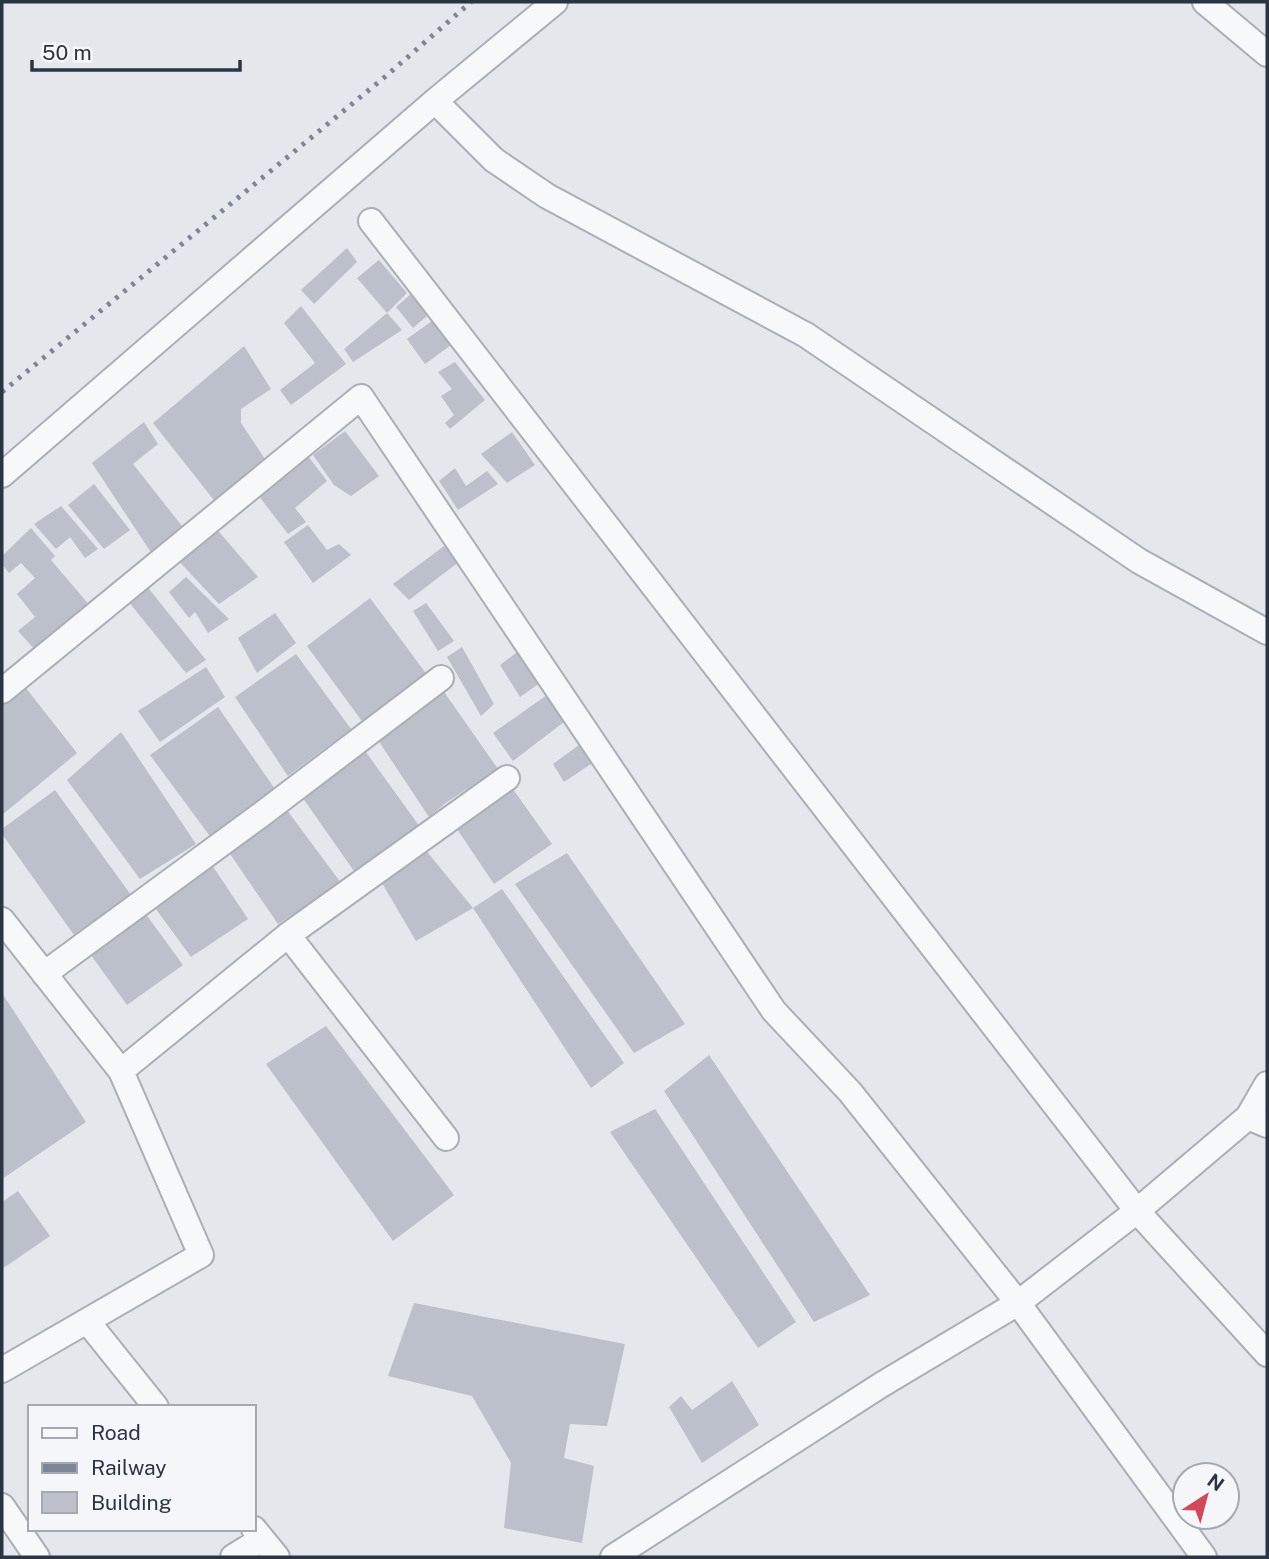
<svg xmlns="http://www.w3.org/2000/svg" width="1269" height="1559" font-family="'Public Sans',sans-serif">
<rect width="100%" height="100%" fill="#e4e7ec"/>
<!-- building -->
<path fill="#bbc0ca" d="M 347,248 L 357,262 L 314,304 L 301,290 Z
M 379,260 L 407,293 L 387,313 L 357,278 Z
M 411,294 L 428,315 L 413,328 L 396,307 Z
M 301,306 L 346,364 L 291,405 L 280,390 L 315,363 L 284,323 Z
M 387,313 L 402,330 L 353,362 L 344,349 Z
M 432,321 L 451,345 L 425,364 L 407,339 Z
M 244,346 L 271,389 L 241,409 L 241,423 L 267,462 L 217,504 L 153,423 Z
M 455,362 L 485,400 L 450,429 L 445,423 L 454,415 L 441,396 L 452,389 L 438,372 Z
M 144,422 L 158,444 L 133,464 L 186,531 L 154,557 L 92,463 Z
M 345,431 L 379,476 L 351,496 L 334,485 L 313,455 Z
M 512,432 L 535,465 L 507,483 L 481,454 Z
M 308,456 L 327,481 L 295,508 L 306,522 L 288,534 L 258,495 Z
M 455,468 L 466,486 L 487,471 L 498,484 L 458,510 L 439,481 Z
M 94,484 L 130,530 L 104,549 L 68,505 Z
M 61,506 L 98,549 L 85,558 L 70,537 L 56,549 L 34,524 Z
M 308,525 L 327,550 L 339,544 L 351,555 L 313,583 L 284,542 Z
M 214,526 L 258,577 L 219,604 L 174,556 Z
M 31,528 L 55,556 L 51,560 L 91,607 L 37,652 L 18,631 L 35,617 L 17,594 L 35,578 L 21,563 L 9,573 L 2,564 L 2,556 Z
M 455,538 L 468,555 L 409,600 L 393,584 Z
M 186,577 L 229,619 L 208,633 L 195,612 L 189,618 L 169,592 Z
M 145,584 L 206,660 L 186,673 L 124,596 Z
M 370,598 L 428,676 L 364,724 L 307,646 Z
M 426,603 L 454,641 L 438,651 L 413,611 Z
M 275,613 L 296,643 L 257,673 L 238,638 Z
M 525,646 L 547,678 L 520,697 L 500,665 Z
M 462,647 L 494,704 L 481,716 L 447,657 Z
M 296,654 L 351,729 L 288,776 L 235,697 Z
M 206,667 L 225,697 L 160,742 L 138,711 Z
M 22,683 L 77,753 L 2,815 L 2,700 Z
M 442,689 L 498,769 L 447,802 L 429,817 L 376,737 Z
M 554,690 L 573,715 L 513,761 L 493,733 Z
M 218,707 L 277,792 L 212,839 L 150,755 Z
M 121,732 L 196,844 L 140,879 L 67,780 Z
M 583,742 L 597,760 L 564,782 L 553,764 Z
M 363,748 L 420,827 L 356,874 L 300,794 Z
M 510,785 L 552,844 L 494,884 L 457,829 Z
M 55,790 L 131,895 L 74,935 L 2,834 L 2,829 Z
M 284,806 L 341,883 L 278,924 L 228,851 Z
M 424,848 L 473,908 L 416,941 L 382,883 Z
M 567,853 L 685,1024 L 634,1053 L 515,884 Z
M 210,862 L 248,919 L 191,957 L 153,905 Z
M 502,889 L 624,1063 L 591,1088 L 473,908 Z
M 145,913 L 183,965 L 127,1005 L 88,951 Z
M 2,993 L 86,1122 L 2,1179 Z
M 326,1026 L 454,1195 L 393,1241 L 266,1064 Z
M 709,1055 L 870,1295 L 814,1322 L 664,1091 Z
M 655,1109 L 796,1322 L 758,1348 L 610,1132 Z
M 18,1191 L 50,1236 L 2,1269 L 2,1202 Z
M 414,1303 L 625,1344 L 607,1426 L 570,1424 L 564,1458 L 594,1466 L 582,1543 L 504,1528 L 511,1463 L 472,1396 L 388,1376 Z
M 732,1381 L 759,1425 L 702,1463 L 669,1407 L 681,1396 L 692,1410 Z"/>
<g fill="none" stroke-linecap="round" stroke-linejoin="round">
<defs>
<path id="street" d="M 1205,2 L 1267,54
M 435,101 L 494,160 L 547,196 L 806,335 L 1139,561 L 1267,632
M 371,221 L 1137,1211 L 1267,1354
M 2,475 L 435,101 L 555,2
M 2,691 L 361,397 L 774,1011 L 850,1092 L 1018,1303 L 1204,1557
M 2,920 L 121,1071
M 288,935 L 507,778
M 44,974 L 262,814 L 441,678
M 1248,1117 L 1267,1125
M 87,1321 L 156,1407
M 2,1370 L 201,1255 L 121,1071 L 288,935 L 446,1138
M 2,1506 L 37,1557
M 254,1529 L 277,1557
M 233,1557 L 262,1539
M 613,1557 L 881,1385 L 1018,1303 L 1137,1211 L 1248,1117 L 1267,1084"/>
</defs>
<!-- street casing -->
<use href="#street" stroke="#a9aeb7" stroke-width="28"/>
<!-- street -->
<use href="#street" stroke="#f7f8fa" stroke-width="24"/>
<!-- rail -->
<path stroke="#7d8696" stroke-width="5" stroke-dasharray="3.5 7" stroke-linecap="butt" d="M 2,392 L 386,76 L 471,2"/>
</g>
<!-- border -->
<rect width="1269" height="1559" fill="none" stroke="#2b3445" stroke-width="7"/>
<!-- legend -->
<rect x="28" y="1405" width="228" height="126" fill="#f4f6f9" stroke="#a4a8b1" stroke-width="2"/>
<rect x="42" y="1428" width="35" height="10" fill="#f7f8fa" stroke="#a4a8b1" stroke-width="2"/>
<text x="91" y="1440" font-size="21" fill="#2b3445">Road</text>
<rect x="42" y="1463" width="35" height="10" fill="#7d8696" stroke="#a4a8b1" stroke-width="2"/>
<text x="91" y="1475" font-size="21" fill="#2b3445">Railway</text>
<rect x="42" y="1492" width="35" height="21" fill="#bbc0ca" stroke="#a4a8b1" stroke-width="2"/>
<text x="91" y="1510" font-size="21" fill="#2b3445">Building</text>
<!-- north arrow -->
<g transform="translate(1206 1496) rotate(36)"><circle r="33" fill="#f4f6f9" stroke="#a4a8b1" stroke-width="2"/>
<path d="M0-5L12 26L0 18L-12 26Z" fill="#d1495b"/>
<text y="-10" font-size="19" font-weight="bold" text-anchor="middle" fill="#2b3445">N</text>
</g>
<!-- scale -->
<path d="M32 60v10h208v-10" fill="none" stroke="#2b3445" stroke-width="3.5"/>
<text x="42" y="60" font-size="21" fill="#2b3445" stroke="#f4f6f9" stroke-width="5" paint-order="stroke">50 m</text>
</svg>
